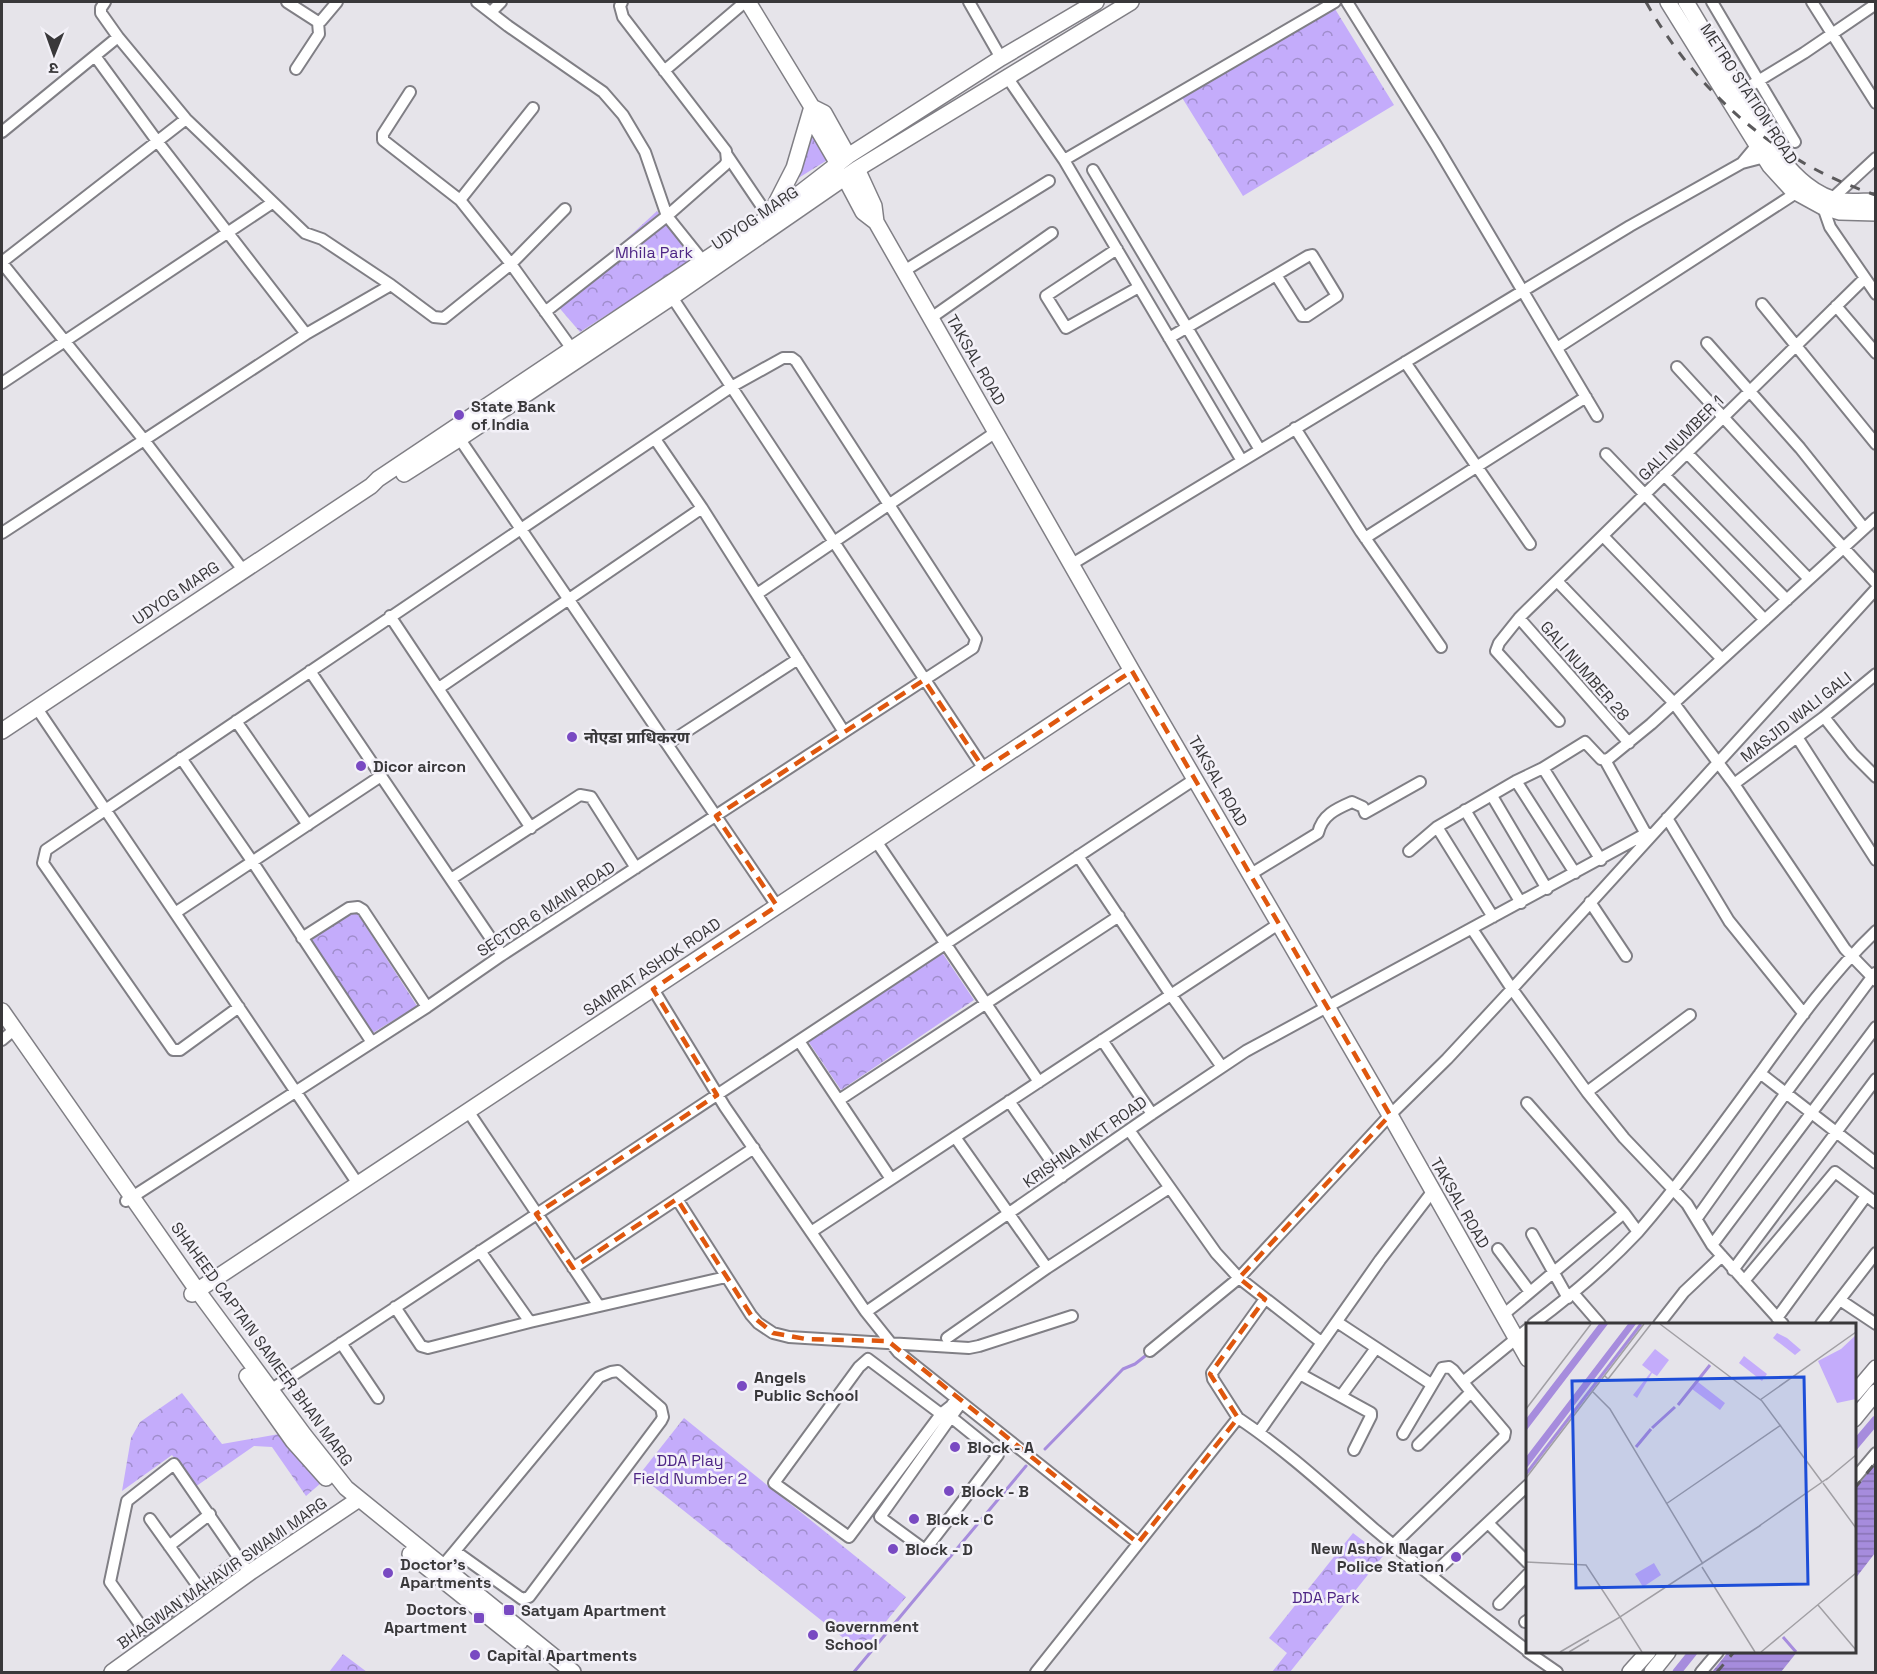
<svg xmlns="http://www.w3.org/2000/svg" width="1877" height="1674" font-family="'Space Grotesk','Noto Sans Devanagari',sans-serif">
<defs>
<pattern id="park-crowns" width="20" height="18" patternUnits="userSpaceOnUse" patternTransform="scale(1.5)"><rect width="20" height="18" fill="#c4acfb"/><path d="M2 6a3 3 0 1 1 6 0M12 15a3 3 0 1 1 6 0" fill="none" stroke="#a08dcc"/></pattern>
<pattern id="water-rules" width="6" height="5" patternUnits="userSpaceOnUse" patternTransform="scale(1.5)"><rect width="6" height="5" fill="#a68cdd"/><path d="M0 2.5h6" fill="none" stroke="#8873b4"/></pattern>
</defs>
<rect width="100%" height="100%" fill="#e6e4ea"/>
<!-- park -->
<path fill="url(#park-crowns)" d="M 1332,4 L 1394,105 L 1243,196 L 1181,96 Z
M 813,133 L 829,159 L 792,182 Z
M 657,211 L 696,258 L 580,332 L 556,304 Z
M 354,908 L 417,1006 L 371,1034 L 309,941 Z
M 939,948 L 974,1000 L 841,1090 L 806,1038 Z
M 182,1393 L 222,1444 L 279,1434 L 321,1483 L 306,1496 L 272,1447 L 254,1446 L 195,1487 L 172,1455 L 122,1491 L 131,1438 L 140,1422 Z
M 684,1418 L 906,1597 L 861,1652 L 639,1475 Z
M 1353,1533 L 1383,1556 L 1290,1672 L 1272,1672 L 1287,1653 L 1269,1638 Z
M 343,1654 L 367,1672 L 329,1672 Z"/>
<!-- water -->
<path fill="url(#water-rules)" d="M 1875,1463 L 1875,1553 L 1855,1579 L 1855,1490 Z
M 1728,1652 L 1797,1652 L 1781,1672 L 1712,1672 Z"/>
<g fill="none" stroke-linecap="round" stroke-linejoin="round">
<!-- stream -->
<path stroke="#a68cdd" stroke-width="3" d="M 1045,1449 L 1123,1369 L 1135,1364 L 1149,1353
M 854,1672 L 1026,1466"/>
<!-- canal -->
<path stroke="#a68cdd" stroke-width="9" d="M 1854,1446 L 1876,1420
M 1677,1672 L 1693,1652"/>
<defs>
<path id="street" d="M 287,2 L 318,22 L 321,21 L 337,2
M 477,2 L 508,26 L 603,92 L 623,115 L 645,152 L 667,216 L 703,261
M 969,2 L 1001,58
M 1347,2 L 1436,145 L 1597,416
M 1712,2 L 1795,142
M 1812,2 L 1876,103
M 491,12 L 501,2
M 95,56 L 157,141 L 306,334
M 296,69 L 319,34 L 318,22
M 664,71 L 745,2
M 1007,77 L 1064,160 L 1242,461
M 410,92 L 383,134 L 383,140 L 460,200 L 511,264 L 572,349
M 1740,92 L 1804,53 L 1876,4
M 2,132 L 118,37
M 1757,145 L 1742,163 L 1765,157
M 727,155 L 769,217
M 1876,158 L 1823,207 L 1830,227 L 1876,294
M 1064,160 L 1335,2
M 1093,170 L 1260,450
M 460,200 L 533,108
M 1117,249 L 1046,296 L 1066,328 L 1139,287
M 2,262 L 186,119
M 2,263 L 144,440 L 243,570
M 904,271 L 1049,181
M 391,285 L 434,317 L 444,318 L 511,264 L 565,209
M 672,297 L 984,769
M 1762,304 L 1876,444
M 1836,306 L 1876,353
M 545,312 L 667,216 L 725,165 L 727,161 L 726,151 L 623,17 L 620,6 L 622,2
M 931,318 L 1052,233
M 1169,338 L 1276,275 L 1302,316 L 1307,316 L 1337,296 L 1312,255 L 1308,256 L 1276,275
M 1707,343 L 1800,448 L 1864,528
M 1557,348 L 1796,193
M 1405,362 L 1530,544
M 1677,367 L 1876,583
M 2,383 L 272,203
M 1295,428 L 1361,532 L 1441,647
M 457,435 L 777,906
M 655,439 L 702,508 L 844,732
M 1687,453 L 1809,579
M 1606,454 L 1765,620
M 1664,475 L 1787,600
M 2,533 L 306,334 L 391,285 L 322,239 L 305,233 L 186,119 L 118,37 L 101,13 L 101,8 L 105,2
M 1603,536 L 1721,658
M 1365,538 L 1586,397
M 1072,564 L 1630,226 L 1742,163
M 1557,581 L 1673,702 L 1734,784 L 1845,949 L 1876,981
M 757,594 L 996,432
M 390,616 L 531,828
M 1519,618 L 1629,743
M 310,671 L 502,955
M 439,688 L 702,508
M 36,707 L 358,1184
M 1824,717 L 1853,754 L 1876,777
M 236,721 L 308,825
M 1559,721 L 1496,651 L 1499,643 L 1519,618 L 1864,279
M 1797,737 L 1876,860
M 667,744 L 798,659
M 181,758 L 252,861 L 371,1041
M 1605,760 L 1646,834
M 1543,768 L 1601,860
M 1516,781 L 1575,873
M 1734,784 L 1824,717 L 1876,674
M 1492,796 L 1547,889
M 1465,810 L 1521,903
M 1667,818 L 1729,921 L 1804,1014
M 1437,827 L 1493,917
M 876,841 L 1039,1082
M 1409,851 L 1437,827 L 1516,781 L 1543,768 L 1585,742 L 1601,759 L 1607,760 L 1651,724 L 1876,518
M 1078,856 L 1171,995 L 1222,1067
M 1251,874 L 1318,833 C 1322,815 1336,809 1352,802 L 1363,807 L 1365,813 L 1420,782
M 451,879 L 580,795 L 591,797 L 636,868
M 1590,902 L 1626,956
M 175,913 L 381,776
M 1472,929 L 1512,989 L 1587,1092 L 1624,1138 L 1687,1204 L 1712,1245 L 1783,1324
M 302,938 L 349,908 L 358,907 L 363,910 L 427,1007
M 653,989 L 725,1107 L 866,1312 L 898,1352 L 1138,1543
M 2,1040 L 15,1029
M 1102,1040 L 1152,1114
M 799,1041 L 891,1179
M 1760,1073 L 1876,1163
M 1587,1092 L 1690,1015
M 839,1100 L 1119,916
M 1009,1101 L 1062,1177
M 468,1111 L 599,1306
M 1129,1130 L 1216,1253 L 1239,1278 L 1321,1342
M 955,1137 L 1047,1268 L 1169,1188
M 677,1199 L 751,1315 L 758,1323 L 773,1333 L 789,1337 L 969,1348 L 979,1346 L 1072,1316
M 126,1201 L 427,1007 L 502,955 L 973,648 L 976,639 L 796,361 L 792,358 L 783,358 L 731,387 L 46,850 L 43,863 L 173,1050 L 180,1050 L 239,1007
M 1624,1213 L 1638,1232 C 1681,1182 1719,1129 1758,1076 C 1794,1026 1831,974 1876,931
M 1697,1218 L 1785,1094 L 1875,973
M 811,1232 L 1280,923
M 1532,1234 L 1568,1298
M 1712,1245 L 1876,1027
M 1498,1249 L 1530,1292
M 480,1251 L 530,1322
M 573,1268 L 754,1148
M 1733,1270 L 1876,1079
M 1744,1281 L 1835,1172 L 1876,1203
M 1574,1294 L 1600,1324
M 1840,1300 L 1876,1324
M 395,1307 L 421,1346 L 428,1348 L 530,1322 L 726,1277
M 866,1312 L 1152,1114 L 1246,1051 L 1647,833
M 1503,1315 L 1624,1213 L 1527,1103
M 1777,1318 L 1866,1196
M 1337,1322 L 1431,1384
M 1533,1324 C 1571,1296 1606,1266 1638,1232
M 1659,1324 L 1684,1292 L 1722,1256
M 1821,1324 L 1876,1253
M 947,1338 L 1047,1268
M 341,1343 L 378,1398
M 1150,1351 L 1239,1278 L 1390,1115 L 1447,1059 L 1512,989 L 1876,589
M 1300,1374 L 1371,1413 L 1371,1416 L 1354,1450
M 1463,1382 L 1528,1329
M 266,1393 L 1195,779
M 1341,1396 L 1376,1348
M 941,1414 L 868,1359 L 859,1367 L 774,1483 L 849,1537 L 941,1414 L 951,1406 L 956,1399
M 951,1417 L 880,1517 L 925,1550 L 998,1455 L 951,1417 L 961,1403
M 1238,1418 L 1213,1379 L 1212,1373 L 1265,1299
M 1259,1432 L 1380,1260 L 1432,1192
M 1403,1434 L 1442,1368 L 1449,1367 L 1453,1370 L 1471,1392
M 1854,1479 L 1876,1453
M 150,1519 L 200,1589
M 1488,1523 L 1528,1563
M 1393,1545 L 1504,1437 L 1505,1432 L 1471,1392 L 1418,1445
M 169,1546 L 210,1514
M 239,1559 L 144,1630 L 110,1582 L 127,1501 L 174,1464 L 249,1573
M 439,1570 L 455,1551 L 599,1377 L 611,1372 L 618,1371 L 661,1408 L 663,1417 L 661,1421 L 529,1597 L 522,1599 L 455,1551
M 1431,1576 L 1528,1485
M 1499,1604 L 1528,1574
M 1525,1622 L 1528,1620
M 1528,1652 L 1557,1672
M 1036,1672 L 1238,1418 C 1286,1450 1329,1490 1373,1528 C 1424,1571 1475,1611 1528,1651
M 1701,1672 L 1718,1652"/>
<path id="secondary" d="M 748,2 L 812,107 L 813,121 L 838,164
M 1668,2 L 1770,166 L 1792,190 L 1823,207 L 1840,212 L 1876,213
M 1686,2 L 1779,157 C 1795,176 1815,197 1841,201 C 1852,202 1864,201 1876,201
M 812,107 L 824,113 L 848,156
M 857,169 L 874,206 L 876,222
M 845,178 L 863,212 L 876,222 L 1132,671 L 1390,1115 L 1528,1359
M 771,213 L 794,168 L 811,110
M 404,474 L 459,439 L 672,297 L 857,169 L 1131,2
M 2,731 L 371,486 L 378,479 L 769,217 L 848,156 L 1001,58 L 1096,2
M 2,1011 L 197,1290 L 304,1435 L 346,1488 L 573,1672
M 192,1294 L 1132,671
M 247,1376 L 293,1441 L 326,1478
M 1854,1394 L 1876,1368
M 1854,1419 L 1876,1392
M 410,1554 L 520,1642
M 112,1672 L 252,1571 L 359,1499
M 1630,1672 L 1648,1652
M 1652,1672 L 1668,1652"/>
</defs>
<!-- street casing -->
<use href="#street" stroke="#807f85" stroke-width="14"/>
<!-- secondary casing -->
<use href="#secondary" stroke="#807f85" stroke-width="18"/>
<!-- street -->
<use href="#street" stroke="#fff" stroke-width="10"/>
<!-- secondary -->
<use href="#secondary" stroke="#fff" stroke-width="15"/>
<!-- rail -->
<path stroke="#5b5a5c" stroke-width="3" stroke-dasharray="10 10" stroke-linecap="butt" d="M 1646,2 C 1696,91 1777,163 1876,195
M 1854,1489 L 1876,1462
M 1717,1672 L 1734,1652"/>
</g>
<!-- marked area -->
<path fill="none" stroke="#df570e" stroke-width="4.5" stroke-dasharray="12 8" stroke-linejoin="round" d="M 1132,671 L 1390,1115 L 1239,1278 L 1265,1299 L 1210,1374 L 1238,1418 L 1138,1543 L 888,1341 L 806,1339 L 773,1333 L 751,1315 L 677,1199 L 573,1268 L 536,1214 L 717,1095 L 653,989 L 777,906 L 716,816 L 924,680 L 984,769 Z"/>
<!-- markers -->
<g fill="#794ac2" stroke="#f3f1f8" stroke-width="2">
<circle cx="459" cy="415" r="6"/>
<circle cx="572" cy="737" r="6"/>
<circle cx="361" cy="766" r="6"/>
<circle cx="742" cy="1386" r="6"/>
<circle cx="955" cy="1447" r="6"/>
<circle cx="949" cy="1491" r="6"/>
<circle cx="914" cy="1519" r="6"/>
<circle cx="893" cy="1549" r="6"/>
<circle cx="1456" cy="1557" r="6"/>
<circle cx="388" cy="1573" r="6"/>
<rect x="503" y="1604" width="12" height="12" rx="3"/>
<rect x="473" y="1612" width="12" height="12" rx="3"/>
<circle cx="813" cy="1635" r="6"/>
<circle cx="475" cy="1655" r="6"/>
</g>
<g text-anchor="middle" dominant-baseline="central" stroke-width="5" stroke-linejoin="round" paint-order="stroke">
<!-- street labels -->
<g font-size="16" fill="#39383a" stroke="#f3f1f8">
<text transform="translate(1749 94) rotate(57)">METRO STATION ROAD</text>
<text transform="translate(755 218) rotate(-34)">UDYOG MARG</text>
<text transform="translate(976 360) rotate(60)">TAKSAL ROAD</text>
<text transform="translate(1681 438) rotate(-45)">GALI NUMBER 1</text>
<text transform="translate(176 593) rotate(-34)">UDYOG MARG</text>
<text transform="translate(1585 671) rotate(49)">GALI NUMBER 28</text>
<text transform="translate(1796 717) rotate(-38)">MASJID WALI GALI</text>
<text transform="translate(1218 781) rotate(60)">TAKSAL ROAD</text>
<text transform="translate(546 909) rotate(-33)">SECTOR 6 MAIN ROAD</text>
<text transform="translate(652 967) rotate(-34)">SAMRAT ASHOK ROAD</text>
<text transform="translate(1085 1142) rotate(-35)">KRISHNA MKT ROAD</text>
<text transform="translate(1460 1203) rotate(60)">TAKSAL ROAD</text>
<text transform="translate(262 1344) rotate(54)">SHAHEED CAPTAIN SAMEER BHAN MARG</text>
<text transform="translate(222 1573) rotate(-35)">BHAGWAN MAHAVIR SWAMI MARG</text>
</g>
<!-- park labels -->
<g font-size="16" fill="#4e2685" stroke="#f3f1f8">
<text x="654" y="252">Mhila Park</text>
<text x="690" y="1460">DDA Play<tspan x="690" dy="18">Field Number 2</tspan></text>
<text x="1326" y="1597">DDA Park</text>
</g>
<!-- poi labels -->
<g font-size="16" font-weight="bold" fill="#39383a" stroke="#f3f1f8" text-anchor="start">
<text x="471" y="406">State Bank<tspan x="471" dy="18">of India</tspan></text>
<text x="584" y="737">नोएडा प्राधिकरण</text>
<text x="373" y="766">Dicor aircon</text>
<text x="754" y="1377">Angels<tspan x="754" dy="18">Public School</tspan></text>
<text x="967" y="1447">Block - A</text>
<text x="961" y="1491">Block - B</text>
<text x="926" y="1519">Block - C</text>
<text x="1444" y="1548" text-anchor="end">New Ashok Nagar<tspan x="1444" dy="18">Police Station</tspan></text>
<text x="905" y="1549">Block - D</text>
<text x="400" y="1564">Doctor's<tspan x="400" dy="18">Apartments</tspan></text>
<text x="467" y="1609" text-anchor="end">Doctors<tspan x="467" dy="18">Apartment</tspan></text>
<text x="521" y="1610">Satyam Apartment</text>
<text x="825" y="1626">Government<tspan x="825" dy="18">School</tspan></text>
<text x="487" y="1655">Capital Apartments</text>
</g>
</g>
<!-- overview -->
<g transform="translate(1526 1323)">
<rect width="330" height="330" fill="#e6e4ea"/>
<path d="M 251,10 L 261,15 L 275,27 L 269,32 L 247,15 ZM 129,26 L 143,37 L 131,53 L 126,50 L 111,75 L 107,72 L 125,49 L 116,42 ZM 218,33 L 241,51 L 236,58 L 213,40 ZM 172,59 L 199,80 L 194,87 L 166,66 ZM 128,240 L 135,252 L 117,264 L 109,251 Z" fill="#c4acfb"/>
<path d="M 330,12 L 330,76 L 311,80 L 292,38 L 315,26 Z" fill="#c4acfb"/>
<path d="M 73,1 L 82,1 L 0,108 L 0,96 ZM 102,1 L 110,1 L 0,146 L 0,134 Z" fill="#a68cdd"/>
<path fill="none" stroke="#a68cdd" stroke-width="3" d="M 152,82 L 184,42M 126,105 L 149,84M 110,124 L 125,106M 0,151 L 115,1M 257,314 L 270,329"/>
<path fill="none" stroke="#a19fa4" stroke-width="1.5" d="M 134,1 L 236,78 L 296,159M 78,52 L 82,56 L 125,1M 67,69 L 84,86 L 177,241M 234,77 L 330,9M 0,86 L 65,1M 0,155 L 118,1M 300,157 L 330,132M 297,160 L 330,205M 140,181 L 255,102M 233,203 L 302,155M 0,239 L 60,242 L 94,294 L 235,202M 176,244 L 229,329M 292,282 L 330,327M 34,329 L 94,294 L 116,329M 43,329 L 63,317M 235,329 L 330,250"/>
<path fill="#1d4ed8" fill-opacity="0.15" stroke="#1d4ed8" stroke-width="3" d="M 278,54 L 282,261 L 50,265 L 46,58 Z"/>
<rect width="330" height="330" fill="none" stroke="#39383a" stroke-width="3"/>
</g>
<!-- border -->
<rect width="1877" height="1674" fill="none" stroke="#39383a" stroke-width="6"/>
<!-- north arrow -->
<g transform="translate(54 54) rotate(181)" stroke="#f3f1f8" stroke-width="4.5" paint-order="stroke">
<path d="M0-4.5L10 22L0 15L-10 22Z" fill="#39383a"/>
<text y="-9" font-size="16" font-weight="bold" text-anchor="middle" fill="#39383a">उ</text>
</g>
</svg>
